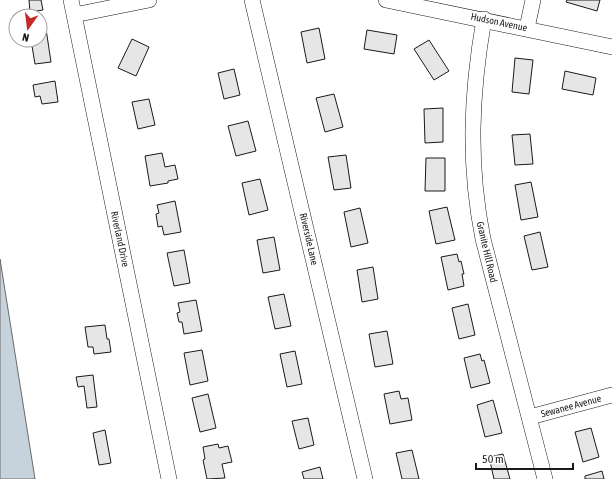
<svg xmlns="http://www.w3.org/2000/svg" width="612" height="479" font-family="'Asap Condensed',sans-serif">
<rect width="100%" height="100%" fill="#fff"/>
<!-- water -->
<path fill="#c6d2dc" stroke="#6a6a6a" d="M 0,259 L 35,479 L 0,479 Z"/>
<!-- building -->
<path fill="#e6e6e6" stroke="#1a1a1a" d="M 29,0 L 41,0 L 43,10 L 30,12 Z
M 567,0 L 600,0 L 597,11 L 566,2 Z
M 319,28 L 325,59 L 307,63 L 301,32 Z
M 46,29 L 51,62 L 35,64 L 31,40 L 40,40 L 40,30 Z
M 367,30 L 397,35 L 394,54 L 364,49 Z
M 132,39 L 149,47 L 136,76 L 118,68 Z
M 429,40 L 449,71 L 434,80 L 414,49 Z
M 515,58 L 533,60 L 529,94 L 512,92 Z
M 234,69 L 240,95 L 224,99 L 218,73 Z
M 565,71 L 596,78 L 593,95 L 562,89 Z
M 55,81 L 58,102 L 42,104 L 40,96 L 35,97 L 33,85 Z
M 334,94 L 343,127 L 325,132 L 316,98 Z
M 149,99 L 155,125 L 138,129 L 132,102 Z
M 443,108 L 443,142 L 425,143 L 424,109 Z
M 248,121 L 256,151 L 236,156 L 228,126 Z
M 530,134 L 533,164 L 515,165 L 512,135 Z
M 162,153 L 165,167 L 175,165 L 178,179 L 168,181 L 168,183 L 150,186 L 145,156 Z
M 346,155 L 351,188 L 334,190 L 328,157 Z
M 426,158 L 445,158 L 445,191 L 425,191 Z
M 260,179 L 268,210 L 249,215 L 242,183 Z
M 531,182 L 538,217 L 521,220 L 515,185 Z
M 175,201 L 181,232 L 164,235 L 162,226 L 158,227 L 156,214 L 159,213 L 157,205 Z
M 447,207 L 455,240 L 436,244 L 429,211 Z
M 360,208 L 368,243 L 351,247 L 344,212 Z
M 540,232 L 548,267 L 532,270 L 524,236 Z
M 274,237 L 280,270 L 263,273 L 257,240 Z
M 184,250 L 190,283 L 174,286 L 167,253 Z
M 457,254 L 459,262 L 461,261 L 464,274 L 462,274 L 464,286 L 448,290 L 441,257 Z
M 373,267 L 378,299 L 362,302 L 357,270 Z
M 284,294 L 291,326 L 275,329 L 268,297 Z
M 196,300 L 202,331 L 184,334 L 182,322 L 179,322 L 177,313 L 180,312 L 178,303 Z
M 468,304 L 475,335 L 459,339 L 452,308 Z
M 105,325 L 107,339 L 109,339 L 111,352 L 94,354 L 93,347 L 88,347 L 85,327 Z
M 387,331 L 393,364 L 375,367 L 369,334 Z
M 202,350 L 208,381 L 190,385 L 184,353 Z
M 295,351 L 302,384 L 287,387 L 280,354 Z
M 480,354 L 482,361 L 484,360 L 490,383 L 471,388 L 464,358 Z
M 93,375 L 97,407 L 87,408 L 84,386 L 78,387 L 76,377 Z
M 399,391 L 401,399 L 408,398 L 412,420 L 390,424 L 384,394 Z
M 208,394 L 216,428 L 200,432 L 192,398 Z
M 493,400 L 502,433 L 485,437 L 477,405 Z
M 308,418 L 314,445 L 299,449 L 292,421 Z
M 591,428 L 599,457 L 583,462 L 575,432 Z
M 105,430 L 111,463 L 99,465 L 93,433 Z
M 218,444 L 219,448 L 228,446 L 232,462 L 222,464 L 225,478 L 207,479 L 203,460 L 205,459 L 203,447 Z
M 412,450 L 419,479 L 402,479 L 396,453 Z
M 503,454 L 510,479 L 494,479 L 489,457 Z
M 320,467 L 323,479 L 304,479 L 302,472 Z
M 602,471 L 604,479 L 585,479 L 585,476 Z"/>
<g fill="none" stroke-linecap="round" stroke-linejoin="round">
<defs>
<path id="minor" d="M 71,0 L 169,479
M 252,0 L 365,479
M 386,0 L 612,47
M 74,15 L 149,0
M 484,19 C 471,94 468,164 483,239 L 545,479
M 527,28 L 533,0
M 530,417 L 612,395"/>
</defs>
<!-- minor casing -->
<use href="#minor" stroke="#1a1a1a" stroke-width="16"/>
<!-- minor -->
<use href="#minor" stroke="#fff" stroke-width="15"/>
</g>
<g text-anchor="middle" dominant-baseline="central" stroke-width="3" stroke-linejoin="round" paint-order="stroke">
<!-- street labels -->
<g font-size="10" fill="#1a1a1a" stroke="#fff">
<text transform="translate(499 22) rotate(12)">Hudson Avenue</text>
<text transform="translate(120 239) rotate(78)">Riverland Drive</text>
<text transform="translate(309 239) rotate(77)">Riverside Lane</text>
<text transform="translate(487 252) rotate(77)">Granite Hill Road</text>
<text transform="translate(571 406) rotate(-15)">Sewanee Avenue</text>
</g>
</g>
<!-- north arrow -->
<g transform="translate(28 28) rotate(194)"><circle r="19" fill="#ffffff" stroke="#a3a3a3"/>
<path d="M0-3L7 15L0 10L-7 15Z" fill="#c62828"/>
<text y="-6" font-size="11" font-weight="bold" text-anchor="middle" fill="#1a1a1a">N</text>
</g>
<!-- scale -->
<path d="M476 463v6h97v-6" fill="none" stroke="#1a1a1a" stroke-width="2"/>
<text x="482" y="463" font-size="12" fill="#1a1a1a" stroke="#ffffff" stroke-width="3" paint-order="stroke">50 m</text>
</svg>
